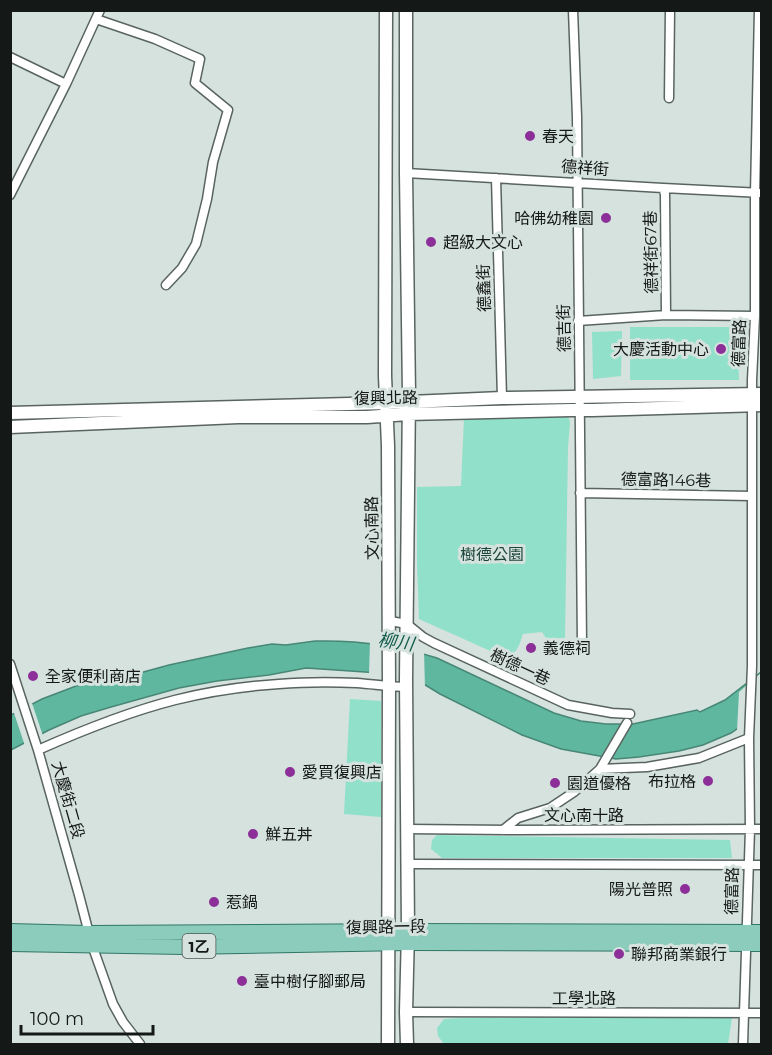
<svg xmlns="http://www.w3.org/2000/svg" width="772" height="1055" font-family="Montserrat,'Noto Sans TC',sans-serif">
<rect width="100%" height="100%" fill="#d5e2de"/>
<!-- green -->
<path fill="#91e0c9" d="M 630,327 L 738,327 L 739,380 L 630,380 Z
M 622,331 L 621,376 L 593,379 L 592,332 Z
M 568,416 L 570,422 L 568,447 L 565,638 L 546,638 L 542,632 L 523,634 C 519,646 518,652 506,658 L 419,619 L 417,563 L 417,487 L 461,486 L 464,418 Z
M 350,699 L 381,701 L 381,817 L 344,814 Z
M 437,835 L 730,840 L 732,858 L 442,858 L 431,849 L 432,840 Z
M 462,1018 L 732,1018 L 728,1044 L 444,1044 L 438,1036 L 437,1028 L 444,1019 Z"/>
<!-- water -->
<path fill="#5eb79e" stroke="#488776" stroke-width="1.5" d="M 315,641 C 357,640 397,645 437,658 L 554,713 L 581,721 L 606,724 L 633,724 L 697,710 L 700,712 L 725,700 L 761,672 L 761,712 L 731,733 L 703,745 L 679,751 L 639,757 L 616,759 L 561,749 L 522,735 L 440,694 L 409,675 L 306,668 L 269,675 L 217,681 L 179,688 L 111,707 L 81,716 L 49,730 L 11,750 L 11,715 L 42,699 L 76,686 L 125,677 L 169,665 L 248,648 L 272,644 L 286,645 Z"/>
<!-- pier -->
<path fill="#d5e2de" d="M 370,641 L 401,645 L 424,651 L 425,687 L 408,678 L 369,674 Z
M 761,673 L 762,715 L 737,731 L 739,692 Z
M 32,703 L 43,736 L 25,746 L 13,710 Z"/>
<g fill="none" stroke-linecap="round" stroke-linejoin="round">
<defs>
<path id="street" d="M 573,10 L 577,117 L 582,645
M 96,19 L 155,39 L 200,59 L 195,83 L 228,110 L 213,162 L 207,199 L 196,244 L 182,268 L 166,285
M 10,57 L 66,84
M 669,98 L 670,10
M 406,173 L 663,188 L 762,193
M 496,178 L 502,398
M 663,188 L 665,194 L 666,315
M 10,195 L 66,84 L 100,10
M 578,321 L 666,315 L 755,316
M 580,493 L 752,496
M 390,621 L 407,624 L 423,637 L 434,643 L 568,705 L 612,713 L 630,714
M 10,664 L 38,750 L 79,895 L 92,945 L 113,1004 L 123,1022 L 140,1044
M 38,750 C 83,730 128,712 175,700 C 207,692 247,686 279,684 C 304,682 331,682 357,683 C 373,684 390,687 407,687
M 600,769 L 647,767 L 699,758 L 749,738
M 407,829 L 514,830 L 762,829
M 503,830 L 518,818 L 550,808 L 574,792 L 600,769 L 627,723
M 407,864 L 762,865
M 406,1012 L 762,1013
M 743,1044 L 750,829 L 749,738 L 752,666 L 752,380 L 755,316 L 755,193 L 759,10"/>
<path id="secondary" d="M 386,10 L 385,376 L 388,446 L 389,687 L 388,1044
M 406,10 L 406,173 L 409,394 L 406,680 L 408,931 L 406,1012 L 407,1044
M 10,413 L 387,403 L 502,398 L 762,394
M 10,427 L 238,417 L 367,417 L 408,414 L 571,410 L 593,410 L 762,405"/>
<path id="primary" d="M 10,931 L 88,933 L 408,931 L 762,932
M 10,944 L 184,947 L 407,943 L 762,944"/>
</defs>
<!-- street casing -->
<use href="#street" stroke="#596460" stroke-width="11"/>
<!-- secondary casing -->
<use href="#secondary" stroke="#596460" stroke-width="15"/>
<!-- primary casing -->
<use href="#primary" stroke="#317765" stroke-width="16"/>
<!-- street -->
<use href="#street" stroke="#fff" stroke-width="8"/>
<!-- secondary -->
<use href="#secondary" stroke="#fff" stroke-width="12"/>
<!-- primary -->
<use href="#primary" stroke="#8cccbc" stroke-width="14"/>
</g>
<!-- markers -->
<g fill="#8d2f98" stroke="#d5e2de" stroke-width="2">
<circle cx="530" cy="136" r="6"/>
<circle cx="606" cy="218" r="6"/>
<circle cx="431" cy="242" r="6"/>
<circle cx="721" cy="349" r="6"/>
<circle cx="531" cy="648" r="6"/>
<circle cx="33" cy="676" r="6"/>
<circle cx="290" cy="772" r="6"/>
<circle cx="708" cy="781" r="6"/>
<circle cx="555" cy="783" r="6"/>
<circle cx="253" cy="834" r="6"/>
<circle cx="685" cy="889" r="6"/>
<circle cx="214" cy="902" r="6"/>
<circle cx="619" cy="954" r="6"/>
<circle cx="242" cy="981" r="6"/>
</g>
<g text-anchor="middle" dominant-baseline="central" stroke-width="6" stroke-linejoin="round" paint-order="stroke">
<!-- shield labels -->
<rect fill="#d5e2de" stroke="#4e5553" stroke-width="1.5" x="182.5" y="934" width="33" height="24" rx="4.5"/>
<g font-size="15" font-weight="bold" fill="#141817">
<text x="199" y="946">1乙</text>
</g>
<!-- poi labels -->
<g font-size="16" fill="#141817" stroke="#d5e2de" text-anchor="start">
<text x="542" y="136">春天</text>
<text x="594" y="218" text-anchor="end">哈佛幼稚園</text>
<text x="443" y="242">超級大文心</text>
<text x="709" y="349" text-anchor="end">大慶活動中心</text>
<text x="543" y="648">義德祠</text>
<text x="45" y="676">全家便利商店</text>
<text x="302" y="772">愛買復興店</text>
<text x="696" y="781" text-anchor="end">布拉格</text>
<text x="567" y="783">園道優格</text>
<text x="265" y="834">鮮五丼</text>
<text x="673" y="889" text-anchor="end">陽光普照</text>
<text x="226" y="902">惹鍋</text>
<text x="631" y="954">聯邦商業銀行</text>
<text x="254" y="981">臺中樹仔腳郵局</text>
</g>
<!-- street labels -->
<g font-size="16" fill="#141817" stroke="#d5e2de">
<text transform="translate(585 168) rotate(4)">德祥街</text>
<text transform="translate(651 252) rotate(-91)">德祥街67巷</text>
<text transform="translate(484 288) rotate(-92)">德鑫街</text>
<text transform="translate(564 328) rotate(-91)">德吉街</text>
<text transform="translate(739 343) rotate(-88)">德富路</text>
<text transform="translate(386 398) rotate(-1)">復興北路</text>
<text transform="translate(666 480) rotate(1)">德富路146巷</text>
<text transform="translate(372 528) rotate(-91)">文心南路</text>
<text transform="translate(520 667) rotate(25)">樹德一巷</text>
<text transform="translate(68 800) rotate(74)">大慶街二段</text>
<text x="584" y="815">文心南十路</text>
<text transform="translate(732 891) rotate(-89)">德富路</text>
<text transform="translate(386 927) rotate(-1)">復興路一段</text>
<text x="584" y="998">工學北路</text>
</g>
<!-- park labels -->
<g font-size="16" fill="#1d453a" stroke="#d5e2de">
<text x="492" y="554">樹德公園</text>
</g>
<!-- water labels -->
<g font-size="18" font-style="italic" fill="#105a49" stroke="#d5e2de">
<text transform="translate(396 642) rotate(8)">柳川</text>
</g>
</g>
<!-- border -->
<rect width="772" height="1055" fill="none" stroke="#141817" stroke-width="24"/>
<!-- scale -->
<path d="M21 1025v9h132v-9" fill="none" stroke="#141817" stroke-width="3"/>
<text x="30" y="1025" font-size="18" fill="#141817" stroke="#d5e2de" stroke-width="4.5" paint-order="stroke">100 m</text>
</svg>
